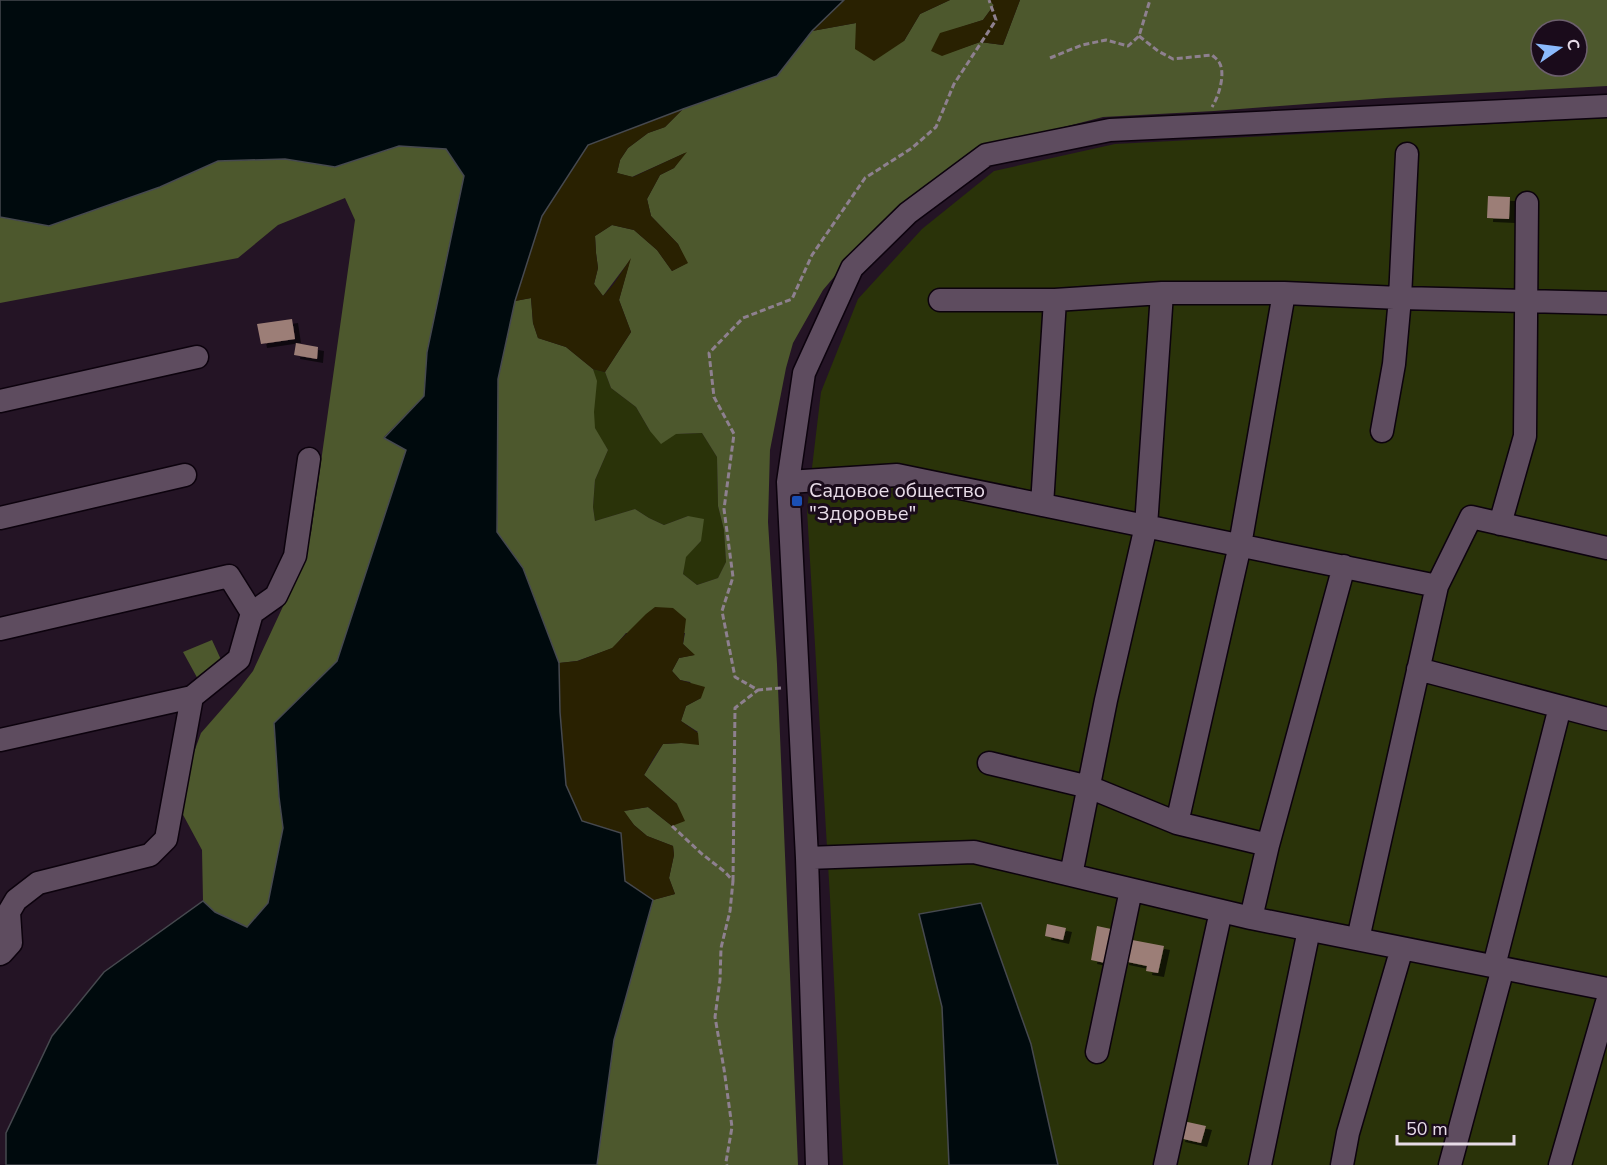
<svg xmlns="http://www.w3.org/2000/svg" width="1607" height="1165" font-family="'Nunito Sans',sans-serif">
<defs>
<filter id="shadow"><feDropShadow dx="6" dy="4" stdDeviation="0" flood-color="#0009"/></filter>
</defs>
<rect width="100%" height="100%" fill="#241425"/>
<!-- green -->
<path fill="#2a3309" d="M 1607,118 L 1607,1165 L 843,1165 L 830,898 L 807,510 L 821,392 L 858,299 L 922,229 L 994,171 L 1115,144 Z
M 593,369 L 605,372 L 611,388 L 636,407 L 650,431 L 676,434 L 702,433 L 717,457 L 718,506 L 724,530 L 726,562 L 718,578 L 697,585 L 683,574 L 685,557 L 701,541 L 688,516 L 664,525 L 649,518 L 635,509 L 595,521 L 593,507 L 595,480 L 608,450 C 604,443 596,434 594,425 C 591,406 599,389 593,369 Z"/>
<!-- forest -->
<path fill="#4d582d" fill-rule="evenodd" d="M 950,0 L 989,0 L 994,5 L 983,20 L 940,34 L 942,55 L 980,42 L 1003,45 L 1020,0 L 1607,0 L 1607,86 L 1386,98 L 1214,111 L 1103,117 L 978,149 L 907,199 L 845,264 L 823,290 L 793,343 L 786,368 L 770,450 L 768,522 L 777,664 L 798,1165 L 597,1165 L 614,1040 L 653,900 L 675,894 L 669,878 L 674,855 L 673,846 L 647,836 L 634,825 L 623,811 L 648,807 L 672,826 L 677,804 L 644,775 L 663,744 L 681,743 L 698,732 L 681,721 L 686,706 L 701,698 L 690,682 L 680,680 L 672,671 L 679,658 L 694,655 L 683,644 L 685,633 L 626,633 L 613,648 L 577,661 L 559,663 L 523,568 L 497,532 L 498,379 L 515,301 L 531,298 L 533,323 L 538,338 L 566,347 L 593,369 L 597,381 L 594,412 L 595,428 L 608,450 L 595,480 L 593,507 L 595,521 L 635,509 L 649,518 L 664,525 L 688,516 L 704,519 L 701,541 L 686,557 L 683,574 L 697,585 L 718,578 L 726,562 L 724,530 L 718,506 L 717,457 L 702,433 L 676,434 L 661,444 L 650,431 L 636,407 L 611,388 L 605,372 L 631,332 L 619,300 L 630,260 L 603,296 L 594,284 L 598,268 L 596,253 L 595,236 L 612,225 L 634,230 L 657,250 L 672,271 L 687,263 L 678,244 L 651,216 L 647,199 L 660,175 L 674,168 L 685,153 L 632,177 L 617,173 L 620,160 L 628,148 L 648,133 L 665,127 L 683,109 L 777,76 L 812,31 L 856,23 L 904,41 L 920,14 ZM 1541,30 L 1577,30 L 1577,66 L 1541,66 Z
M 399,146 L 446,148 L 464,175 L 427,352 L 424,396 L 384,437 L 407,450 L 337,661 L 274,723 L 279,797 L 283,828 L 268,903 L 247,927 L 215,912 L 203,901 L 202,850 L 181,811 L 186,774 L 201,733 L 236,693 L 253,671 L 299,572 L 311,533 L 355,220 L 345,198 L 278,225 L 238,258 L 0,303 L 0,217 L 49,226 L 160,187 L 218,161 L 285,159 L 335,167 Z
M 212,640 L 223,664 L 205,692 L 183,652 Z"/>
<!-- sand -->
<path fill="#292101" d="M 844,0 L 950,0 L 920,14 L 904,41 L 874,61 L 855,49 L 856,23 L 812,31 Z
M 989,0 L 1020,0 L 1003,45 L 980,42 L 942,56 L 931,51 L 940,33 L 983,20 L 994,5 Z
M 683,109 L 665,127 L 648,133 L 628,148 L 620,160 L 617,173 L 633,177 L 687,152 L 674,168 L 660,175 L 647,199 L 651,216 L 678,244 L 688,263 L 672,271 L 657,250 L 634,230 L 612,225 L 595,236 L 596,253 L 598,268 L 594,284 L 603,296 L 613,285 L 631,258 L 619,300 L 631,332 L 605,372 L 593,369 L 566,347 L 538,338 L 533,323 L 531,298 L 515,301 L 542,216 L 588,145 Z
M 655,607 L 673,608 L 686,619 L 683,644 L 695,655 L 679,658 L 672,671 L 680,680 L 705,687 L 701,698 L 686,706 L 681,721 L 698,733 L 699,745 L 681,743 L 663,744 L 653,759 L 644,775 L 677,804 L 685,821 L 672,826 L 648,807 L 624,811 L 634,825 L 647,836 L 673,846 L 674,855 L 669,878 L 675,894 L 653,900 L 625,881 L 621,833 L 582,821 L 566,786 L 560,712 L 559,663 L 578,661 L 612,648 L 646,614 Z"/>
<!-- water -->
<path fill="#000a0d" stroke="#46494f" stroke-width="1.5" d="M 0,0 L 844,0 L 812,31 L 777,76 L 683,109 L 588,145 L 542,216 L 515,301 L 498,379 L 497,532 L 523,568 L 559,663 L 560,712 L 566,785 L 582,821 L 621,833 L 625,881 L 653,900 L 614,1040 L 597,1165 L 6,1165 L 6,1133 L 52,1036 L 104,972 L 203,901 L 215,912 L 247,927 L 268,903 L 283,828 L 279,797 L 274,723 L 337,661 L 406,450 L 384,438 L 424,396 L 427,352 L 464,176 L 446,149 L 399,146 L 335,167 L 285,159 L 218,161 L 160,187 L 49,226 L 0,217 Z
M 981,903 L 1031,1044 L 1058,1165 L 949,1165 L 942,1007 L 919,914 Z"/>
<!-- building -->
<path fill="#9c7e77" filter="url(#shadow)" d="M 1488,196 L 1510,197 L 1509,219 L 1487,218 Z
M 292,319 L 295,339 L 261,344 L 257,324 Z
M 296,343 L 318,347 L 317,359 L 294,355 Z
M 1047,924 L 1066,928 L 1063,940 L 1045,936 Z
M 1097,926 L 1116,930 L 1110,964 L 1091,960 Z
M 1127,939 L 1164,946 L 1158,973 L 1146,971 L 1147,966 L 1123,961 Z
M 1183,1121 L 1206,1126 L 1201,1143 L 1179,1138 Z"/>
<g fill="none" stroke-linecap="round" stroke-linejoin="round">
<defs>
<path id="minor" d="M 940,300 L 1055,300 L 1162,293 L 1284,293 L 1400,298 L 1607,303
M 0,401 L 197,357
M 1382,431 L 1394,364 L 1400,298 L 1407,154
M 788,482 L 897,475 L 1437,586
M 1042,505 L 1055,300
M 0,518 L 185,475
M 1500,524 L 1525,436 L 1527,203
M 0,629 L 229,576 L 252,613 L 276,596 L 295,556 L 309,459
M 1418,669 L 1607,719
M 0,740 L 192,697
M 989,763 L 1089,787 L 1177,823 L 1268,845
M 1177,823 L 1240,545 L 1284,293
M 807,858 L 974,852 L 1251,918 L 1607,989
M 1071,875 L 1106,700 L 1146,526 L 1162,293
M 1251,918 L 1268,845 L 1344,566
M 1358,939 L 1437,586 L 1471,517 L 1607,548
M 0,954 L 2,953 L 11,943 L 9,912 L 16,900 L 38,883 L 150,855 L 166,839 L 192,697 L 239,659 L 252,613
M 1494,966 L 1560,707
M 1097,1052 L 1131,890
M 817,1165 L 807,858 L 788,482 L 804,373 L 852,268 L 908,213 L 986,155 L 1110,130 L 1607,106
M 1165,1165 L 1221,911
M 1260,1165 L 1309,930
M 1342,1165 L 1348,1133 L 1402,948
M 1450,1165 L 1503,968
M 1560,1165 L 1607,1002"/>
</defs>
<!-- minor casing -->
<use href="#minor" stroke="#0c020d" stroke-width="25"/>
<!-- path -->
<path stroke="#8e808f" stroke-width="3" stroke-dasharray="6 3" stroke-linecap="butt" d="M 1139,36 L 1158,51 L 1173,59 L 1212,55 C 1214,57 1217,59 1219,62 C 1226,73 1219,96 1212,107
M 1050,58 L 1082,45 L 1106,40 L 1128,46 L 1139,36 L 1150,0
M 781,688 L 758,690 L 735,677 L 722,611 L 733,577 L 724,509 L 734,434 L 714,397 L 709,353 L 743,318 L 792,299 L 812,255 L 865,178 L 912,148 L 936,127 L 954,84 L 996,20 L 989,0
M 672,826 L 702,854 L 725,872 L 733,881 L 730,911 L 721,948 L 720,980 L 715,1017 L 724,1069 L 732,1127 L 726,1162 L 727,1165
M 733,881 L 735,708 L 758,690"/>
<!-- minor -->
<use href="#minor" stroke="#5e4c5f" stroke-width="22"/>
</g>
<!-- markers -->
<rect fill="#1a4fb4" stroke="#1a0b1b" stroke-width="2" x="791" y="495" width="12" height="12" rx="3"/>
<g text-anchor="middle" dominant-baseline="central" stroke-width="6" stroke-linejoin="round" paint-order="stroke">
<!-- poi labels -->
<g font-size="20" fill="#e8dce8" stroke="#1a0b1b" text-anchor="start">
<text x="809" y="490">Садовое общество<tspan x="809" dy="23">"Здоровье"</tspan></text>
</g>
</g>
<!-- north arrow -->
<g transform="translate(1559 48) rotate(76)"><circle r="28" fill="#1a0b1b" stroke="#6c5f6d" stroke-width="1.5"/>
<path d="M0-4.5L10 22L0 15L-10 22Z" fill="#8bbafc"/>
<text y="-9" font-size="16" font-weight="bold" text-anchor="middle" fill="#e8dce8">С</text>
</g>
<!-- scale -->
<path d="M1397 1135v9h117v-9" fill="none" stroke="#e8dce8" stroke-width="3"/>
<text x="1406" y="1135" font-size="18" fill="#e8dce8" stroke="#1a0b1b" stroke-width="4.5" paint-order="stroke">50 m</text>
</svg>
